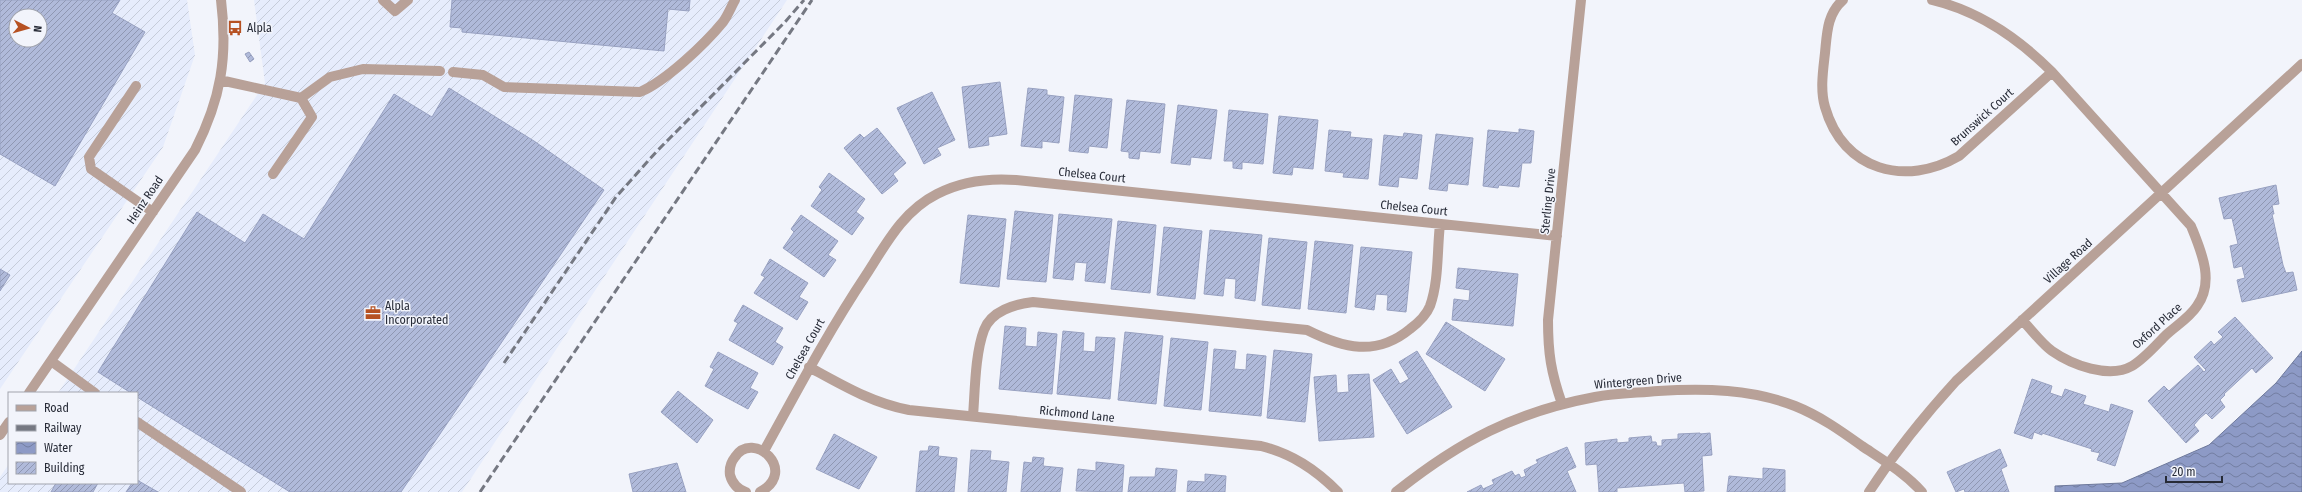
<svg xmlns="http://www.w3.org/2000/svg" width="2302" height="492" font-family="'Fira Sans Condensed',sans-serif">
<defs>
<pattern id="industrial-furrows" width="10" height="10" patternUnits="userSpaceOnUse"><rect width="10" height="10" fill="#e6ecfc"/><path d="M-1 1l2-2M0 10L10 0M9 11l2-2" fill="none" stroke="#c5cbd9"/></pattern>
<pattern id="water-waves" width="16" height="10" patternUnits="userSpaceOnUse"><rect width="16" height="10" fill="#8d9ac6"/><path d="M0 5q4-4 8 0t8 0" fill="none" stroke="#737ea2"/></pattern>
<pattern id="building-hatch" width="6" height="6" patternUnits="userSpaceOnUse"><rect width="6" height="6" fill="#b0bada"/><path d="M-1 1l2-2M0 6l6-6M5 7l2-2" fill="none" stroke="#8f97b2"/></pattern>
</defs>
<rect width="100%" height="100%" fill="#f2f4fb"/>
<!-- industrial -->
<path fill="url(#industrial-furrows)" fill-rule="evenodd" d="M 0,0 L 187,0 L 195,55 L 163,147 L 0,389 ZM 16,16 L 40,16 L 40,40 L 16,40 Z
M 254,0 L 787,0 L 462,492 L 0,492 L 0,477 L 9,464 L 9,483 L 137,483 L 137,393 L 58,393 L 265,83 Z"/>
<!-- water -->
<path fill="url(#water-waves)" stroke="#6e799b" d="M 2302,351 L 2302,492 L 2055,492 L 2055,486 L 2122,483 L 2209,445 L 2276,383 Z"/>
<!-- building -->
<path fill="url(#building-hatch)" stroke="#98a1c1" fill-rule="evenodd" d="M 0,0 L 120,0 L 112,13 L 145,32 L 55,186 L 0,154 ZM 16,16 L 40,16 L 40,40 L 16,40 Z
M 452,0 L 690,0 L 689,11 L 668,9 L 664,51 L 462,32 L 462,28 L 450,27 Z
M 249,52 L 254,59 L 250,62 L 245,54 Z
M 1000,82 L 1007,134 L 988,137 L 989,145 L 969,148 L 962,87 Z
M 449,88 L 534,141 L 604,190 L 401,492 L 290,492 L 137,397 L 137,393 L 131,393 L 98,372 L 197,212 L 245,243 L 263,214 L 304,239 L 394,94 L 432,117 Z
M 1028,88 L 1047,90 L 1047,95 L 1064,97 L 1059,143 L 1042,141 L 1042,148 L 1021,146 Z
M 932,92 L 955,140 L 937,148 L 941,155 L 924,164 L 897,108 Z
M 1075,95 L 1112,99 L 1107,148 L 1089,146 L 1088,153 L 1069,151 Z
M 1127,100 L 1165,104 L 1160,153 L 1140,151 L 1139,159 L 1129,158 L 1129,152 L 1121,151 Z
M 1178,105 L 1217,110 L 1211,159 L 1191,157 L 1190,165 L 1171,163 Z
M 1229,110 L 1268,114 L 1263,164 L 1242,162 L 1242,169 L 1233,168 L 1233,161 L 1224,161 Z
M 1279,116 L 1318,120 L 1313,169 L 1293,167 L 1292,175 L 1273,173 Z
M 877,128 L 906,163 L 893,174 L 898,181 L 882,194 L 844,148 L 860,134 L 864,138 Z
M 1519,129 L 1534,131 L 1531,163 L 1522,163 L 1519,187 L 1499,185 L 1498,188 L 1483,186 L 1488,130 L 1519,133 Z
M 1329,130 L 1351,132 L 1350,137 L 1372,139 L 1368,179 L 1343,177 L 1344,173 L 1325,171 Z
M 1404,133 L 1422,135 L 1417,179 L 1399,177 L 1398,187 L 1379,185 L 1384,135 L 1403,137 Z
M 1436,134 L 1473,138 L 1468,185 L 1448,183 L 1447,191 L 1429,189 Z
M 829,173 L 865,199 L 856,212 L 864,218 L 852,235 L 811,206 L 822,190 L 819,187 Z
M 2276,185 L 2279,204 L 2272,205 L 2274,214 L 2272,214 L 2283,265 L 2286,273 L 2293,272 L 2297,290 L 2242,302 L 2237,280 L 2245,278 L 2242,266 L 2234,268 L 2230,246 L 2238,244 L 2232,218 L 2224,219 L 2219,198 Z
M 1015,211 L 1053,215 L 1046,282 L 1007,279 Z
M 1059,214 L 1112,219 L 1105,283 L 1085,281 L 1087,263 L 1075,262 L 1073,280 L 1053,278 Z
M 801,215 L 838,241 L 828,255 L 836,260 L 824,277 L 783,248 L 794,232 L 791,229 Z
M 968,215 L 1006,219 L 999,287 L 960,283 Z
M 1118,221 L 1156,225 L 1150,293 L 1111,289 Z
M 1164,227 L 1202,231 L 1195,299 L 1157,295 Z
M 1210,230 L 1262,235 L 1255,301 L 1235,298 L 1236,279 L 1225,278 L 1223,296 L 1204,294 Z
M 1269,238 L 1307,242 L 1300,309 L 1262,305 Z
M 1315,241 L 1353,245 L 1346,313 L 1308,309 Z
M 1361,247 L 1412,252 L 1406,312 L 1387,310 L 1388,295 L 1376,294 L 1374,310 L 1355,307 Z
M 770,259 L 808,283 L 799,297 L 808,302 L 797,320 L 754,293 L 765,277 L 761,275 Z
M 1458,268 L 1518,274 L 1513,326 L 1452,320 L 1454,299 L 1469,301 L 1470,290 L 1456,288 Z
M 0,269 L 10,275 L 0,291 Z
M 743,305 L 783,328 L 775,342 L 783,347 L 773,365 L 729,340 L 738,323 L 734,321 Z
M 2235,317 L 2273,358 L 2256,373 L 2252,368 L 2224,394 L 2225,395 L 2220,400 L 2225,407 L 2212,419 L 2206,413 L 2200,418 L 2194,425 L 2199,431 L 2186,443 L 2148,401 L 2164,386 L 2169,391 L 2198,365 L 2204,372 L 2206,370 L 2194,357 L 2211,341 L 2214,345 L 2223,337 L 2218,332 Z
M 1446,322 L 1505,359 L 1485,391 L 1426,354 Z
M 1005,326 L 1026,328 L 1025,346 L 1037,347 L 1038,332 L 1057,334 L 1052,394 L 999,389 Z
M 1063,331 L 1084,333 L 1083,351 L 1095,352 L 1096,337 L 1115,338 L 1110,399 L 1057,394 Z
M 1125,332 L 1163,336 L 1156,404 L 1118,400 Z
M 1171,338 L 1208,342 L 1201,410 L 1164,406 Z
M 1214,349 L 1236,351 L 1234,369 L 1246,370 L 1247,354 L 1266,356 L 1261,416 L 1209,411 Z
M 1274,350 L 1312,354 L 1305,422 L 1267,418 Z
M 1417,351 L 1452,407 L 1407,434 L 1373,380 L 1391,369 L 1400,384 L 1409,379 L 1399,362 Z
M 718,352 L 758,373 L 750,388 L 758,392 L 748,409 L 705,386 L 714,369 L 710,367 Z
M 1369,374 L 1374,437 L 1319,441 L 1314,377 L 1336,375 L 1337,393 L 1349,392 L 1348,375 Z
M 2032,379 L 2052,386 L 2050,393 L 2062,397 L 2065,389 L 2086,396 L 2083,404 L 2109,412 L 2111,404 L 2133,411 L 2115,466 L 2097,460 L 2100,453 L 2091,451 L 2092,449 L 2042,433 L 2042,435 L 2034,432 L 2032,439 L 2014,433 Z
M 678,391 L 713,420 L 697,443 L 661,412 Z
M 1700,433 L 1700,434 L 1710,433 L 1712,455 L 1702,456 L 1704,491 L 1685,492 L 1684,483 L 1617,488 L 1617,492 L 1599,492 L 1597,464 L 1586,465 L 1585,443 L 1617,439 L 1617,443 L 1629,442 L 1629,438 L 1651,436 L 1652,442 L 1656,442 L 1657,446 L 1662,446 L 1662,440 L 1678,439 L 1678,434 Z
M 834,434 L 877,457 L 859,489 L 816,469 Z
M 929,446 L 939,447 L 938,456 L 957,458 L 954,492 L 916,492 L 920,451 L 928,451 Z
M 1567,447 L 1576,467 L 1567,471 L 1576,492 L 1467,492 L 1481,485 L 1483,489 L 1494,484 L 1492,480 L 1512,471 L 1515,476 L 1519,474 L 1521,478 L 1526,476 L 1524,470 L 1538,463 L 1536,460 Z
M 2000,449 L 2007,466 L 2001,469 L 2009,492 L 1965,492 L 1964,489 L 1956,492 L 1947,472 Z
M 971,450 L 991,451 L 990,460 L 1009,462 L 1006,492 L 968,492 Z
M 1033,457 L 1044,458 L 1043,466 L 1063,468 L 1060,492 L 1021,492 L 1024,462 L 1032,463 Z
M 1096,462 L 1124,465 L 1122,492 L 1076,491 L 1078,469 L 1096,471 Z
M 677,463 L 686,492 L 633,492 L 629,474 Z
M 1156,468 L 1177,470 L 1175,492 L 1128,492 L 1130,477 L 1155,477 Z
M 1763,468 L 1785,470 L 1785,492 L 1727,492 L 1729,476 L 1763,479 Z
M 1205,474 L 1226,476 L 1225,492 L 1187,492 L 1188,481 L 1205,482 Z
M 137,480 L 158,492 L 126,492 L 132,483 L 137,483 Z
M 56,483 L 98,483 L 93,492 L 51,492 Z"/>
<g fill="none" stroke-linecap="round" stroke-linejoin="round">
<!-- minor -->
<path stroke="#b8a198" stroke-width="10" d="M 383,0 L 395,11 L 408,0
M 1843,0 C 1827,14 1827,33 1825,53 C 1823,71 1820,90 1825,107 C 1843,171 1906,187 1959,156 L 2052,72 C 2018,38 1979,11 1932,0
M 453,72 L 483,75 L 504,87 L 640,92 C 666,81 705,44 723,22 C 728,15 731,7 735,0
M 220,80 L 301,98 L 312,117 L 273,174
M 136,86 L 89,157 L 91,169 L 153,212
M 301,98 L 330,77 L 363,69 L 440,71
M 2022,320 C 2032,330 2041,343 2052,351 C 2072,365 2109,379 2132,366 C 2144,359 2156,345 2166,335 C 2176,326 2190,317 2197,306 C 2215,281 2201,251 2191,226 L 2052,72
M 51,361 L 95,393
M 809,367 C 842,385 872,403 909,410 L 1261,446 C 1292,454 1315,469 1338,492
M 29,393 L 195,150 C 221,99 228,57 221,0
M 1562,404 C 1551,372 1548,354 1548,320 L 1581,0
M 973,416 C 975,391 975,354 984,330 C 991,311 1015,304 1033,302 L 1307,330 C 1343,348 1376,357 1410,329 C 1418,323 1426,316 1430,306 C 1439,281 1437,250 1440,224
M 137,422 L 241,492
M 0,435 L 9,422
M 764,451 C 797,391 828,332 866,275 C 886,244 903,211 937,194 C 962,181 989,178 1016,180 L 1557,236
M 746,492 C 738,490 732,483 730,475 C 729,468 731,462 735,457 C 753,429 799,471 760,492
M 1396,492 C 1460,441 1515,412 1595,397 C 1616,393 1638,393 1658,391 C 1704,388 1752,389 1795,406 C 1820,416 1841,431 1862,446 C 1883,460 1905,473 1922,492
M 1869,492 C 1895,452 1924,416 1956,381 L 2302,64"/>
<!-- rail -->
<path stroke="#757882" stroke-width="3" stroke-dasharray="8 4" stroke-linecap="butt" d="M 504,363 L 616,197 L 657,151 L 785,22 L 804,0
M 480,492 L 812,0"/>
</g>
<!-- icons -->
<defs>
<symbol id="bus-bare" viewBox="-9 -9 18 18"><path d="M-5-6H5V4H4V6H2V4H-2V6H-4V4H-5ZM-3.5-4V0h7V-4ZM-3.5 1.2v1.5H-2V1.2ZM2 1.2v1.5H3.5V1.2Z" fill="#b65122" stroke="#f2f4fb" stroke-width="2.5" paint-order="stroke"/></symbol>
<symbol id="office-bare" viewBox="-9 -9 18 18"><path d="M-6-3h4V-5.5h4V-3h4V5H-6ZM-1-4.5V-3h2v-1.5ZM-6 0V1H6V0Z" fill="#b65122" stroke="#f2f4fb" stroke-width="2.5" paint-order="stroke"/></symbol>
</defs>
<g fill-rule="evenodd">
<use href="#bus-bare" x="224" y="17" width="22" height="22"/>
<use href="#office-bare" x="362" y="302" width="22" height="22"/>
</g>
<g text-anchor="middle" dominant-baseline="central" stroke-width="3" stroke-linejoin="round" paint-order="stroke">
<!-- poi labels -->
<g font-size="12" fill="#272b37" stroke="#f2f4fb" text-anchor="start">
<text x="247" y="28">Alpla</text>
<text x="385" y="306">Alpla<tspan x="385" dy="14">Incorporated</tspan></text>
</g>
<!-- street labels -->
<g font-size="12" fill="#272b37" stroke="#f2f4fb">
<text transform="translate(1982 117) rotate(-42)">Brunswick Court</text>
<text transform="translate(1092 175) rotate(6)">Chelsea Court</text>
<text transform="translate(145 200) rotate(-56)">Heinz Road</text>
<text transform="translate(1548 201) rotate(-84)">Sterling Drive</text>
<text transform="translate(1414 208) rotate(6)">Chelsea Court</text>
<text transform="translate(2068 261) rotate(-42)">Village Road</text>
<text transform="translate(2157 326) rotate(-42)">Oxford Place</text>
<text transform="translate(805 349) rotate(-61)">Chelsea Court</text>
<text transform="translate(1638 381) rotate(-5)">Wintergreen Drive</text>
<text transform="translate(1077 414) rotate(6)">Richmond Lane</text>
</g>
</g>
<!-- legend -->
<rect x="8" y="392" width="130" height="92" fill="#f2f4fb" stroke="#a1a4ad"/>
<rect x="16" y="405" width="20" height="6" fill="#b8a198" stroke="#a1a4ad"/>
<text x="44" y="412" font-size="12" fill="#272b37">Road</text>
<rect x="16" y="425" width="20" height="6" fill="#757882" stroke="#a1a4ad"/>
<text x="44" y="432" font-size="12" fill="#272b37">Railway</text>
<rect x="16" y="442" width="20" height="12" fill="url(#water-waves)" stroke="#a1a4ad"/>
<text x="44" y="452" font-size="12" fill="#272b37">Water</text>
<rect x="16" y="462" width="20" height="12" fill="url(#building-hatch)" stroke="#a1a4ad"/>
<text x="44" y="472" font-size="12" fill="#272b37">Building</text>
<!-- north arrow -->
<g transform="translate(28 28) rotate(96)"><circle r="19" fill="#f2f4fb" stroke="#a1a4ad"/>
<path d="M0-3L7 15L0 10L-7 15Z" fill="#b65122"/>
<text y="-6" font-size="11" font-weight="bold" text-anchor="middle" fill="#272b37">N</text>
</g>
<!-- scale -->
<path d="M2166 476v6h56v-6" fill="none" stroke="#272b37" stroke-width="2"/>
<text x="2172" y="476" font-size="12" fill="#272b37" stroke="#f2f4fb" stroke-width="3" paint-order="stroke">20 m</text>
</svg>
